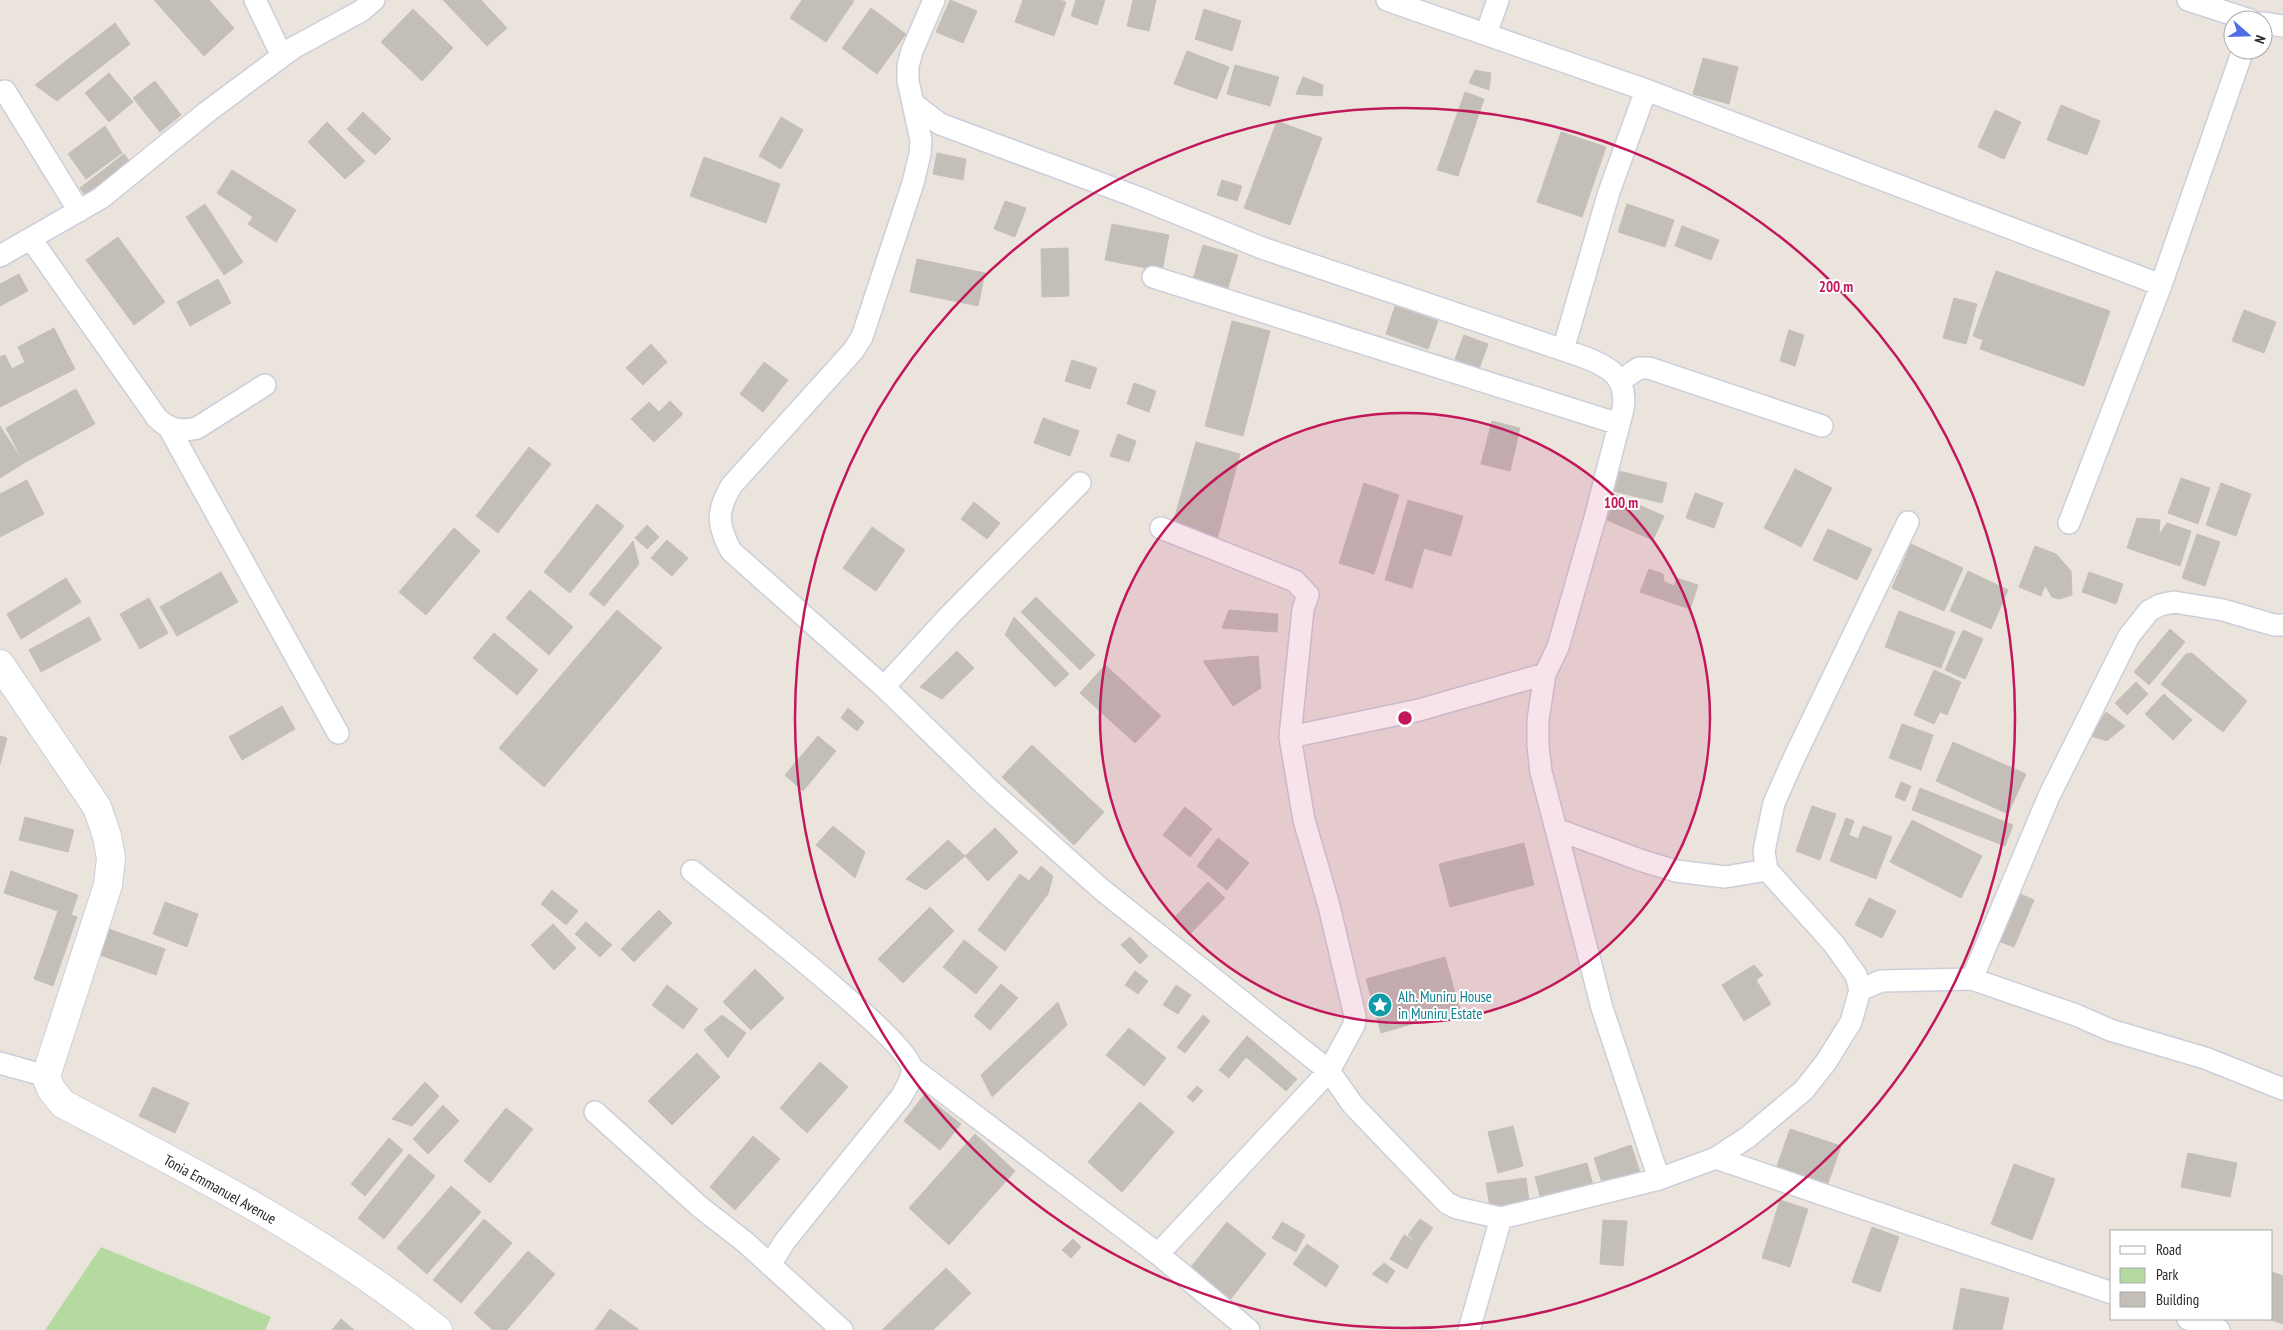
<svg xmlns="http://www.w3.org/2000/svg" width="2283" height="1330" font-family="'PT Sans Narrow',sans-serif">
<rect width="100%" height="100%" fill="#eae4dd"/>
<!-- green -->
<path fill="#b5daa0" d="M 101,1247 L 271,1317 L 265,1330 L 45,1330 Z"/>
<!-- building -->
<path fill="#c3bfb8" stroke="#c5c0b7" d="M 154,0 L 209,0 L 234,28 L 204,56 Z
M 443,0 L 481,0 L 507,28 L 487,46 Z
M 802,0 L 852,0 L 854,1 L 826,42 L 790,18 Z
M 950,0 L 977,11 L 963,43 L 936,32 Z
M 1023,0 L 1060,0 L 1066,2 L 1054,36 L 1015,22 Z
M 1076,0 L 1105,0 L 1097,25 L 1071,16 Z
M 1133,0 L 1156,0 L 1149,31 L 1127,26 Z
M 871,8 L 906,34 L 877,74 L 842,48 Z
M 413,9 L 453,48 L 422,81 L 381,42 Z
M 1204,9 L 1241,21 L 1232,51 L 1195,39 Z
M 115,23 L 130,44 L 57,101 L 35,85 Z
M 1187,51 L 1229,67 L 1217,99 L 1174,84 Z
M 1703,58 L 1738,67 L 1729,104 L 1693,94 Z
M 1235,65 L 1279,77 L 1270,106 L 1227,94 Z
M 1475,70 L 1491,73 L 1489,90 L 1469,83 Z
M 109,73 L 133,102 L 109,122 L 85,93 Z
M 1303,77 L 1323,85 L 1322,96 L 1296,94 Z
M 155,81 L 181,115 L 160,132 L 133,98 Z
M 1465,92 L 1484,99 L 1458,176 L 1437,170 Z
M 2061,105 L 2100,121 L 2087,155 L 2047,140 Z
M 1995,110 L 2021,122 L 2004,159 L 1978,147 Z
M 363,112 L 391,139 L 375,155 L 347,129 Z
M 781,117 L 803,130 L 781,169 L 759,156 Z
M 1277,121 L 1301,130 L 1268,217 L 1244,208 Z
M 327,122 L 365,161 L 345,179 L 308,142 Z
M 105,126 L 122,153 L 86,179 L 68,154 Z
M 1301,130 L 1322,138 L 1290,225 L 1268,217 Z
M 1561,132 L 1606,147 L 1582,217 L 1537,202 Z
M 937,153 L 966,159 L 963,180 L 933,174 Z
M 124,154 L 132,165 L 88,199 L 80,188 Z
M 704,157 L 780,184 L 766,223 L 690,196 Z
M 232,170 L 296,210 L 276,242 L 248,224 L 253,217 L 217,193 Z
M 1222,180 L 1242,186 L 1237,201 L 1217,195 Z
M 1005,201 L 1026,208 L 1015,237 L 994,229 Z
M 205,204 L 243,262 L 224,275 L 186,217 Z
M 1627,204 L 1674,220 L 1665,247 L 1618,232 Z
M 1112,224 L 1169,235 L 1162,271 L 1105,260 Z
M 1682,226 L 1719,240 L 1711,260 L 1675,246 Z
M 118,237 L 165,302 L 134,325 L 86,260 Z
M 1203,245 L 1238,255 L 1225,297 L 1191,286 Z
M 1068,248 L 1069,296 L 1042,297 L 1041,249 Z
M 917,259 L 985,273 L 978,306 L 910,292 Z
M 1996,271 L 2110,311 L 2084,386 L 1980,349 L 1983,340 L 1973,336 Z
M 19,274 L 28,291 L 0,306 L 0,284 Z
M 218,279 L 231,303 L 190,326 L 177,302 Z
M 1954,298 L 1977,304 L 1966,344 L 1943,338 Z
M 1395,306 L 1438,321 L 1428,349 L 1386,334 Z
M 2244,310 L 2276,322 L 2264,353 L 2232,341 Z
M 1232,321 L 1270,331 L 1243,436 L 1205,426 Z
M 54,328 L 75,369 L 0,407 L 0,357 L 5,355 L 12,369 L 25,362 L 18,347 Z
M 1789,330 L 1804,335 L 1795,366 L 1780,361 Z
M 1464,335 L 1488,344 L 1479,369 L 1455,359 Z
M 651,344 L 667,362 L 643,385 L 626,368 Z
M 1072,360 L 1097,368 L 1090,389 L 1065,381 Z
M 764,362 L 788,380 L 763,412 L 740,394 Z
M 1134,383 L 1156,391 L 1149,412 L 1127,404 Z
M 76,389 L 95,424 L 24,463 L 6,428 Z
M 670,401 L 683,414 L 654,442 L 631,419 L 649,402 L 659,412 Z
M 1043,418 L 1079,431 L 1070,456 L 1034,443 Z
M 1492,421 L 1520,428 L 1510,471 L 1481,464 Z
M 0,426 L 24,463 L 0,478 Z
M 1118,434 L 1136,441 L 1129,462 L 1110,456 Z
M 1196,442 L 1240,454 L 1216,543 L 1171,530 Z
M 529,447 L 551,464 L 498,533 L 476,516 Z
M 1795,469 L 1832,488 L 1801,547 L 1764,528 Z
M 1619,471 L 1667,483 L 1662,503 L 1613,491 Z
M 2181,478 L 2210,488 L 2198,524 L 2168,513 Z
M 27,480 L 44,514 L 0,537 L 0,494 Z
M 1364,483 L 1399,495 L 1374,574 L 1339,563 Z
M 2221,483 L 2251,494 L 2236,536 L 2206,525 Z
M 1695,493 L 1723,503 L 1714,528 L 1686,518 Z
M 1616,495 L 1664,516 L 1653,540 L 1607,520 Z
M 1408,500 L 1463,516 L 1451,556 L 1424,548 L 1412,588 L 1385,580 Z
M 974,502 L 1000,523 L 987,539 L 961,519 Z
M 597,504 L 624,526 L 570,593 L 544,572 Z
M 2137,518 L 2160,520 L 2159,535 L 2167,523 L 2191,531 L 2180,566 L 2127,548 Z
M 647,525 L 659,537 L 647,549 L 635,538 Z
M 872,527 L 905,550 L 876,591 L 843,568 Z
M 454,528 L 480,551 L 426,615 L 399,592 Z
M 1828,529 L 1872,549 L 1857,580 L 1813,560 Z
M 2197,534 L 2220,542 L 2205,586 L 2182,578 Z
M 667,540 L 688,558 L 672,576 L 651,558 Z
M 633,541 L 639,564 L 604,606 L 589,594 Z
M 1911,544 L 1963,568 L 1944,611 L 1892,588 Z
M 2035,546 L 2056,554 L 2071,571 L 2072,595 L 2059,599 L 2052,597 L 2045,585 L 2041,596 L 2019,587 Z
M 1649,569 L 1663,574 L 1664,582 L 1674,586 L 1677,578 L 1698,585 L 1690,609 L 1640,592 Z
M 1968,571 L 2008,590 L 1991,629 L 1950,611 Z
M 221,572 L 238,602 L 177,636 L 160,607 Z
M 2089,572 L 2123,584 L 2116,604 L 2082,592 Z
M 66,578 L 81,602 L 21,639 L 7,614 Z
M 530,590 L 573,627 L 549,655 L 506,618 Z
M 1036,597 L 1095,655 L 1080,670 L 1021,612 Z
M 149,598 L 168,633 L 140,649 L 120,614 Z
M 617,610 L 662,648 L 544,787 L 499,748 Z
M 1229,610 L 1278,614 L 1277,632 L 1222,628 Z
M 1899,611 L 1955,632 L 1941,668 L 1885,647 Z
M 89,617 L 101,640 L 41,672 L 29,650 Z
M 1014,617 L 1069,674 L 1055,687 L 1005,635 Z
M 2170,629 L 2185,642 L 2149,685 L 2134,672 Z
M 1963,630 L 1983,639 L 1965,679 L 1945,670 Z
M 494,633 L 538,670 L 517,695 L 473,658 Z
M 957,651 L 974,668 L 942,699 L 920,687 Z
M 2192,653 L 2247,701 L 2223,732 L 2161,684 L 2186,654 Z
M 1258,656 L 1261,688 L 1233,706 L 1203,661 Z
M 1105,665 L 1161,716 L 1135,743 L 1080,693 Z
M 1934,670 L 1961,682 L 1947,715 L 1940,712 L 1934,724 L 1914,715 Z
M 2136,682 L 2148,694 L 2127,715 L 2115,703 Z
M 2164,694 L 2192,720 L 2173,740 L 2145,714 Z
M 282,706 L 295,729 L 242,760 L 229,737 Z
M 848,708 L 864,722 L 857,731 L 841,718 Z
M 2106,712 L 2125,726 L 2107,741 L 2091,736 Z
M 1902,724 L 1933,735 L 1921,770 L 1889,758 Z
M 0,736 L 7,738 L 0,764 Z
M 818,736 L 836,751 L 803,791 L 785,775 Z
M 1953,742 L 2026,774 L 2008,814 L 1936,781 Z
M 1032,745 L 1104,812 L 1074,845 L 1002,777 Z
M 1901,782 L 1911,786 L 1905,801 L 1895,797 Z
M 1920,788 L 2013,825 L 2005,846 L 1912,810 Z
M 1812,806 L 1836,814 L 1820,860 L 1796,851 Z
M 1185,807 L 1212,829 L 1190,857 L 1163,835 Z
M 25,817 L 74,830 L 68,852 L 19,840 Z
M 1846,818 L 1854,821 L 1849,835 L 1858,839 L 1863,826 L 1892,837 L 1876,879 L 1830,861 Z
M 1912,820 L 1982,856 L 1961,898 L 1890,862 Z
M 833,826 L 865,852 L 855,878 L 816,845 Z
M 995,828 L 1018,852 L 988,881 L 965,856 Z
M 1218,838 L 1249,863 L 1227,890 L 1197,866 Z
M 948,840 L 965,856 L 926,890 L 906,879 Z
M 1524,843 L 1534,885 L 1450,907 L 1439,864 Z
M 1041,866 L 1053,876 L 1048,894 L 1005,951 L 978,930 L 1020,874 L 1029,881 Z
M 11,871 L 78,895 L 71,915 L 77,917 L 53,986 L 34,979 L 58,911 L 4,893 Z
M 1208,882 L 1225,898 L 1191,933 L 1175,917 Z
M 552,890 L 578,911 L 566,925 L 541,904 Z
M 2018,893 L 2034,900 L 2014,947 L 1998,941 Z
M 1869,898 L 1896,911 L 1882,938 L 1855,925 Z
M 165,902 L 198,914 L 187,947 L 153,934 Z
M 930,907 L 954,931 L 903,983 L 878,959 Z
M 659,910 L 672,923 L 634,962 L 621,949 Z
M 586,922 L 612,945 L 600,957 L 575,934 Z
M 553,924 L 576,948 L 554,970 L 531,945 Z
M 109,929 L 165,949 L 156,975 L 100,955 Z
M 1130,937 L 1148,956 L 1140,964 L 1121,945 Z
M 964,940 L 998,967 L 976,994 L 943,967 Z
M 1445,957 L 1460,1010 L 1381,1033 L 1366,979 Z
M 1754,965 L 1763,975 L 1756,980 L 1771,1004 L 1744,1021 L 1722,985 Z
M 755,969 L 784,998 L 751,1030 L 723,1002 Z
M 1135,971 L 1148,981 L 1138,994 L 1125,985 Z
M 1001,984 L 1018,998 L 990,1030 L 974,1016 Z
M 667,985 L 698,1009 L 683,1029 L 652,1005 Z
M 1176,985 L 1191,995 L 1178,1014 L 1163,1005 Z
M 1058,1002 L 1067,1025 L 992,1097 L 981,1075 Z
M 722,1015 L 746,1033 L 728,1058 L 704,1030 Z
M 1203,1015 L 1210,1021 L 1185,1053 L 1177,1047 Z
M 1129,1028 L 1166,1058 L 1144,1086 L 1106,1055 Z
M 1247,1036 L 1297,1079 L 1286,1091 L 1246,1057 L 1229,1078 L 1219,1070 Z
M 697,1053 L 720,1077 L 672,1125 L 648,1101 Z
M 820,1062 L 848,1087 L 807,1133 L 780,1108 Z
M 425,1082 L 439,1096 L 412,1126 L 392,1119 Z
M 1197,1086 L 1203,1091 L 1193,1102 L 1187,1097 Z
M 153,1087 L 189,1103 L 175,1133 L 139,1116 Z
M 924,1095 L 961,1124 L 940,1150 L 904,1121 Z
M 1140,1102 L 1174,1132 L 1122,1192 L 1088,1162 Z
M 443,1105 L 459,1121 L 428,1154 L 413,1139 Z
M 506,1108 L 533,1129 L 490,1183 L 464,1161 Z
M 1513,1126 L 1523,1166 L 1498,1173 L 1488,1132 Z
M 1790,1129 L 1841,1146 L 1827,1186 L 1776,1169 Z
M 975,1134 L 1015,1171 L 949,1245 L 909,1208 Z
M 753,1136 L 780,1159 L 735,1210 L 710,1187 Z
M 389,1138 L 403,1150 L 365,1196 L 351,1184 Z
M 1631,1145 L 1640,1172 L 1603,1185 L 1594,1158 Z
M 2188,1153 L 2237,1163 L 2230,1197 L 2181,1187 Z
M 409,1154 L 435,1176 L 384,1239 L 358,1218 Z
M 1587,1163 L 1593,1185 L 1541,1199 L 1535,1177 Z
M 2014,1164 L 2055,1179 L 2032,1240 L 1991,1224 Z
M 1526,1178 L 1529,1201 L 1490,1207 L 1486,1183 Z
M 451,1186 L 481,1212 L 427,1274 L 397,1248 Z
M 1780,1200 L 1808,1209 L 1790,1267 L 1762,1258 Z
M 484,1219 L 512,1243 L 461,1303 L 433,1280 Z
M 1420,1219 L 1433,1228 L 1421,1245 L 1408,1235 Z
M 1603,1220 L 1627,1221 L 1623,1266 L 1600,1264 Z
M 1227,1222 L 1266,1254 L 1226,1305 L 1186,1273 Z
M 1282,1222 L 1305,1235 L 1296,1252 L 1272,1238 Z
M 1872,1227 L 1899,1237 L 1880,1292 L 1852,1282 Z
M 1404,1235 L 1421,1245 L 1407,1269 L 1390,1259 Z
M 1073,1239 L 1081,1247 L 1071,1258 L 1062,1250 Z
M 1307,1244 L 1339,1266 L 1326,1287 L 1293,1264 Z
M 528,1251 L 555,1274 L 507,1330 L 493,1330 L 474,1313 Z
M 1384,1263 L 1395,1271 L 1387,1283 L 1372,1274 Z
M 946,1268 L 971,1293 L 933,1330 L 882,1330 Z
M 2272,1272 L 2283,1276 L 2283,1324 L 2269,1319 L 2272,1319 Z
M 1961,1288 L 2009,1298 L 2002,1330 L 1953,1330 Z
M 610,1309 L 638,1329 L 638,1330 L 595,1330 Z
M 341,1319 L 354,1330 L 332,1330 Z"/>
<g fill="none" stroke-linecap="round" stroke-linejoin="round">
<defs>
<path id="street" d="M 255,0 L 282,56
M 934,0 L 912,51 L 908,66 L 908,81 L 921,140 L 920,154 L 913,183 L 862,337 L 853,351 L 732,485 C 716,511 717,524 731,551 L 884,687 L 991,791 L 1101,889 L 1329,1071 L 1354,1025 L 1355,1016 L 1329,906 L 1304,820 L 1290,737 L 1303,609 L 1308,595 L 1295,581 L 1161,528
M 1387,0 L 1646,90 L 1609,192 L 1563,350
M 2188,0 L 2250,20
M 2263,23 L 2283,26
M 1486,34 L 1498,0
M 1646,90 L 2161,285 L 2243,50
M 5,91 L 79,211
M 914,104 L 940,124 L 1137,197 L 1262,248 L 1581,356 C 1609,366 1628,377 1623,409 L 1595,518 L 1558,647 L 1545,674 L 1538,720 L 1538,746 L 1541,772 L 1556,829 L 1643,861 L 1676,871 L 1725,877 L 1767,870
M 31,239 L 157,418 C 169,430 181,432 197,428 L 265,385
M 0,256 L 101,198 L 207,112 L 293,48 L 361,11 L 374,0
M 1153,277 L 1619,424
M 1620,381 L 1639,368 L 1649,368 L 1822,426
M 169,428 L 338,733
M 2069,523 L 2161,285
M 884,687 L 949,616 L 1080,483
M 1290,737 L 1419,710 L 1545,674
M 1556,829 L 1602,1008 L 1659,1179
M 692,871 C 725,898 909,1040 912,1069 C 913,1078 906,1088 901,1097 L 785,1241 L 770,1265
M 1972,979 L 2049,796 L 2129,636 L 2149,611 L 2160,605 L 2174,602 L 2223,610 L 2274,625 L 2283,625
M 1860,990 L 1881,981 L 1972,979 L 2076,1015 L 2110,1030 L 2205,1058 L 2283,1089
M 0,1063 L 46,1076
M 912,1068 L 1158,1254 L 1249,1330
M 595,1112 L 700,1207 L 745,1242 L 842,1330
M 1716,1158 L 2112,1293
M 1158,1254 L 1329,1071 L 1353,1105 L 1447,1203 L 1457,1208 L 1501,1218 L 1659,1179 L 1716,1158 L 1748,1137 L 1804,1090 L 1826,1062 L 1851,1022 L 1860,990 L 1856,975 L 1833,943 L 1767,870 L 1764,851 L 1774,803 L 1794,758 L 1908,522
M 2188,1319 L 2219,1330
M 1469,1330 L 1501,1218"/>
<path id="secondary" d="M 0,664 L 97,807 L 107,836 L 111,858 L 108,885 L 46,1076 L 51,1089 L 63,1104 C 192,1171 324,1238 438,1330"/>
</defs>
<!-- street casing -->
<use href="#street" stroke="#ccceda" stroke-width="24"/>
<!-- secondary casing -->
<use href="#secondary" stroke="#ccceda" stroke-width="30"/>
<!-- street -->
<use href="#street" stroke="#fff" stroke-width="21"/>
<!-- secondary -->
<use href="#secondary" stroke="#fff" stroke-width="28"/>
</g>
<!-- distance rings -->
<circle cx="1405" cy="718" r="305" fill="#c2185b" fill-opacity=".12"/>
<g fill="none" stroke="#c2185b" stroke-width="2.5">
<circle cx="1405" cy="718" r="305"/>
<circle cx="1405" cy="718" r="610"/>
</g>
<!-- icons -->
<defs>
<symbol id="sight-disc" viewBox="-11 -11 22 22"><circle r="9.5" fill="#0f9aa8" stroke="#fff"/><path d="M0-6L1.8-2.2L6-1.7L2.9 1.2L3.7 5.4L0 3.3L-3.7 5.4L-2.9 1.2L-6-1.7L-1.8-2.2Z" fill="#fff"/></symbol>
</defs>
<g fill-rule="evenodd">
<use href="#sight-disc" x="1366" y="991" width="28" height="28"/>
</g>
<g text-anchor="middle" dominant-baseline="central" stroke-width="4" stroke-linejoin="round" paint-order="stroke">
<!-- culture labels -->
<g font-size="15" fill="#0d838f" stroke="#fff" text-anchor="start">
<text x="1398" y="996">Alh. Muniru House<tspan x="1398" dy="17">in Muniru Estate</tspan></text>
</g>
<!-- street labels -->
<g font-size="15" fill="#2a2a2a" stroke="#fff">
<text transform="translate(220 1189) rotate(29)">Tonia Emmanuel Avenue</text>
</g>
</g>
<circle cx="1405" cy="718" r="8" fill="#c2185b" stroke="#fff" stroke-width="2.5"/>
<g font-size="15" text-anchor="middle" font-weight="bold" fill="#c2185b" stroke="#fff" stroke-width="4" stroke-linejoin="round" paint-order="stroke">
<text x="1836" y="292">200 m</text>
<text x="1621" y="508">100 m</text>
</g>
<!-- legend -->
<rect x="2110" y="1230" width="162" height="90" fill="#ffffff" stroke="#aaaaaa"/>
<rect x="2120" y="1246" width="25" height="8" fill="#ffffff" stroke="#aaaaaa"/>
<text x="2156" y="1255" font-size="15" fill="#2a2a2a">Road</text>
<rect x="2120" y="1268" width="25" height="15" fill="#b5daa0" stroke="#aaaaaa"/>
<text x="2156" y="1280" font-size="15" fill="#2a2a2a">Park</text>
<rect x="2120" y="1292" width="25" height="15" fill="#c3bfb8" stroke="#aaaaaa"/>
<text x="2156" y="1305" font-size="15" fill="#2a2a2a">Building</text>
<!-- north arrow -->
<g transform="translate(2248 35) rotate(110)"><circle r="24" fill="#ffffff" stroke="#aaaaaa"/>
<path d="M0-4L9 19L0 12L-9 19Z" fill="#4f6ee5"/>
<text y="-8" font-size="14" font-weight="bold" text-anchor="middle" fill="#2a2a2a">N</text>
</g>
</svg>
